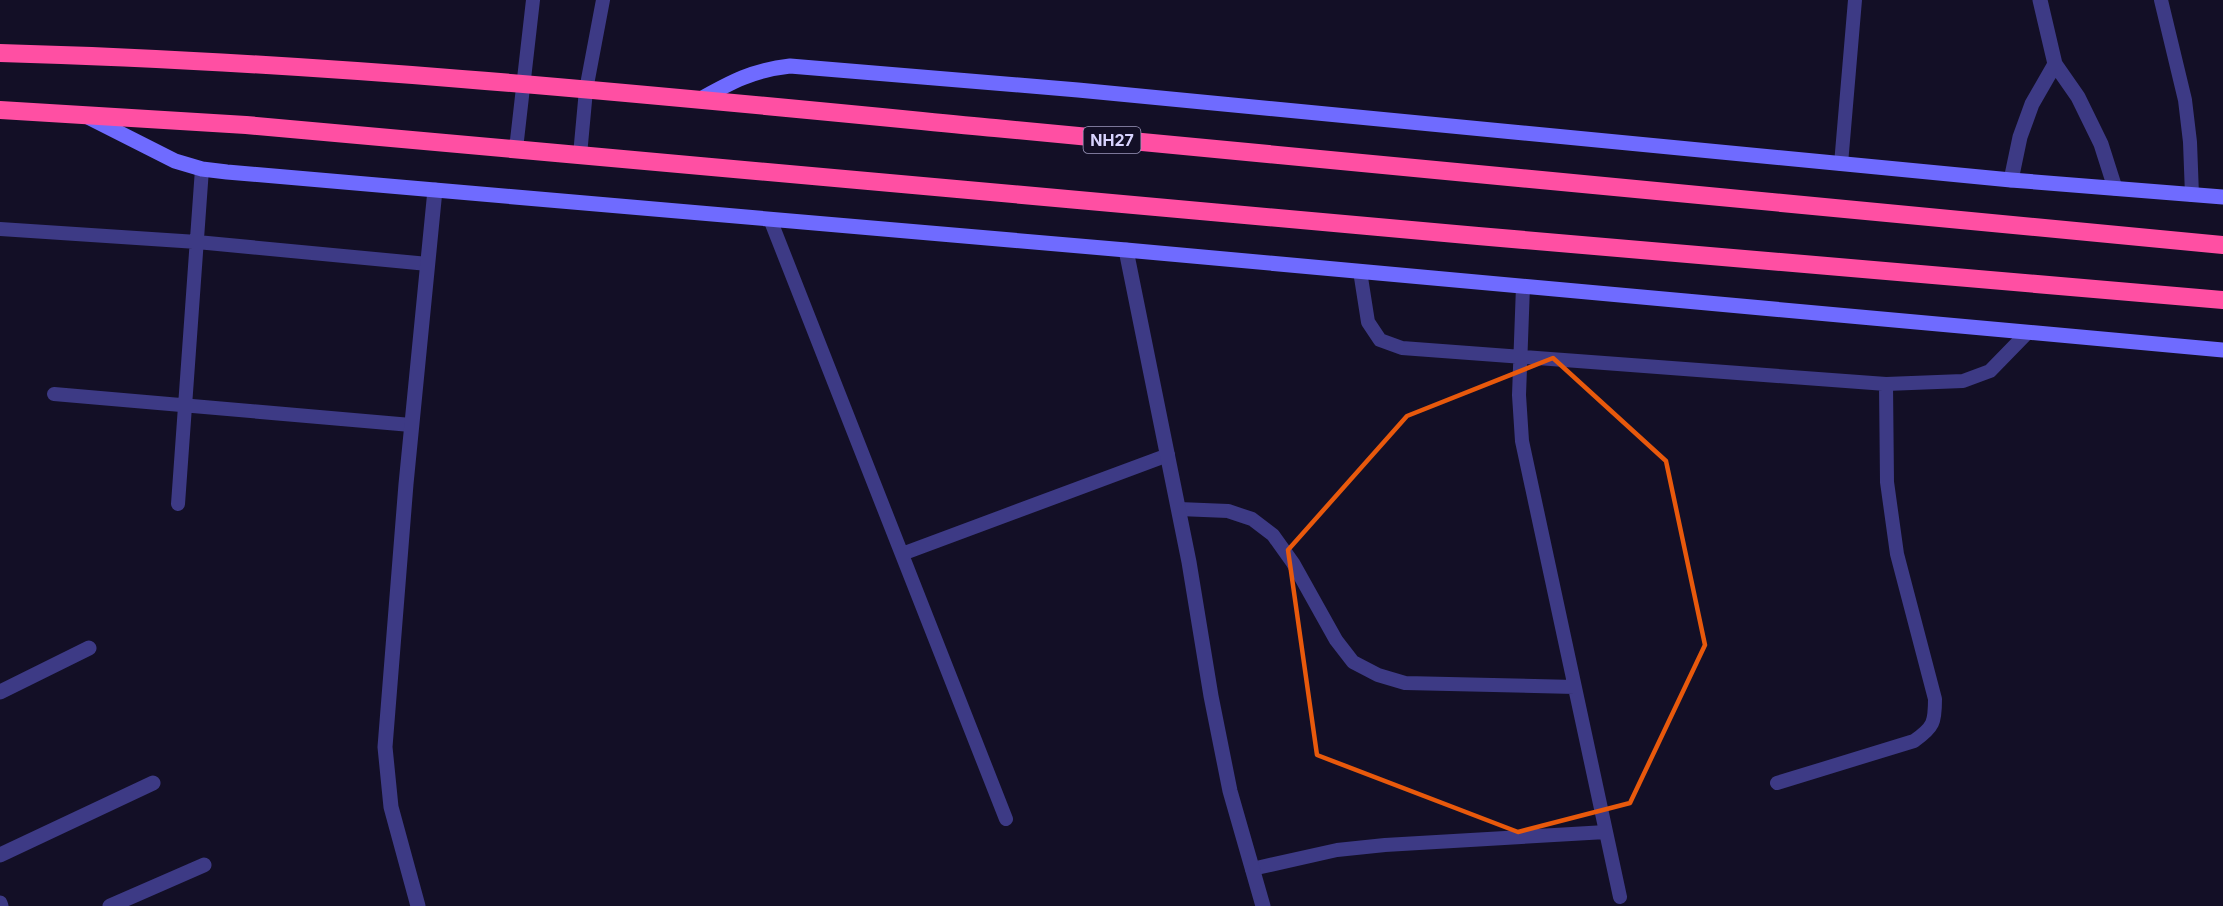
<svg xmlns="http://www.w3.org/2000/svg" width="2223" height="906" font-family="Inter,sans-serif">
<rect width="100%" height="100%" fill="#130f26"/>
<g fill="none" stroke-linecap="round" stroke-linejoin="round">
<!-- lane -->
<path stroke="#3d3a85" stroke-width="14" d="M 2161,0 L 2185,100 L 2190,142 L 2192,195
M 516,149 L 533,0
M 580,155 L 586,90 L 603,0
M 1841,164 L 1855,0
M 770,219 L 1006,819
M 0,229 L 197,242 L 428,264
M 1360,271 L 1368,322 L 1380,340 L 1402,348 L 1886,384 L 1963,381 L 1990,371 L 2028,332
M 1523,286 L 1519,395 L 1522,441 L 1620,897
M 54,394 L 411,425
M 178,504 L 202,169
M 1179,509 L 1228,511 L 1252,519 L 1273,535 L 1293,563 L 1336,640 L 1353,662 L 1378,675 L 1405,683 L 1575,687
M 902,554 L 1168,455
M 1777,783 L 1914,741 C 1934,727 1935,722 1935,699 L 1897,554 L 1887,482 L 1886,384
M 1252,869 L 1337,850 L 1385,845 L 1606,832"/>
<!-- street -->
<path stroke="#3d3a85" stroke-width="15" d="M 2040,0 L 2055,64 L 2078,97 L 2101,144 L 2115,188
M 2011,180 L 2020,137 L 2032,104 L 2055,64
M 1126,250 L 1189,562 L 1211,696 L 1230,791 L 1263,906
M 0,692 L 89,648
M 0,855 L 153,783
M 0,903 L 1,906
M 110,906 L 204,865
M 418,906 L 391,807 L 385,747 L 406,484 L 435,190"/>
<!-- secondary -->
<path stroke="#6f6bff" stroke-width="15" d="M 699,100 C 731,82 753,70 790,66 L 1078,90 L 2011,180 L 2223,197
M 86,116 L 175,161 L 202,169 L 227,172 L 1126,250 L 2223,350"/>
<!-- highway -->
<path stroke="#ff4fa3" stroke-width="18" d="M 0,53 C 333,62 664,96 995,128 C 1404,168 1813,209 2223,245
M 0,110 L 246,125 L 1478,236 L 2223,300"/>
</g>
<!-- marked area -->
<path fill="none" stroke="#e8590c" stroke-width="4.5" stroke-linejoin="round" d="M 1553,358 L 1666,461 L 1705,645 L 1630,803 L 1518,832 L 1317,755 L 1288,550 L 1407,416 Z"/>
<g text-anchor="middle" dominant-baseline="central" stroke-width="4.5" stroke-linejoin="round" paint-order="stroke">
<!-- shield labels -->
<rect fill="#130f26" stroke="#9e99be" stroke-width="1.5" x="1083.5" y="127" width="57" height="26" rx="4.5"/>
<g font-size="16" font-weight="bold" fill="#d9d4ff">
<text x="1112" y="140">NH27</text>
</g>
</g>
</svg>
